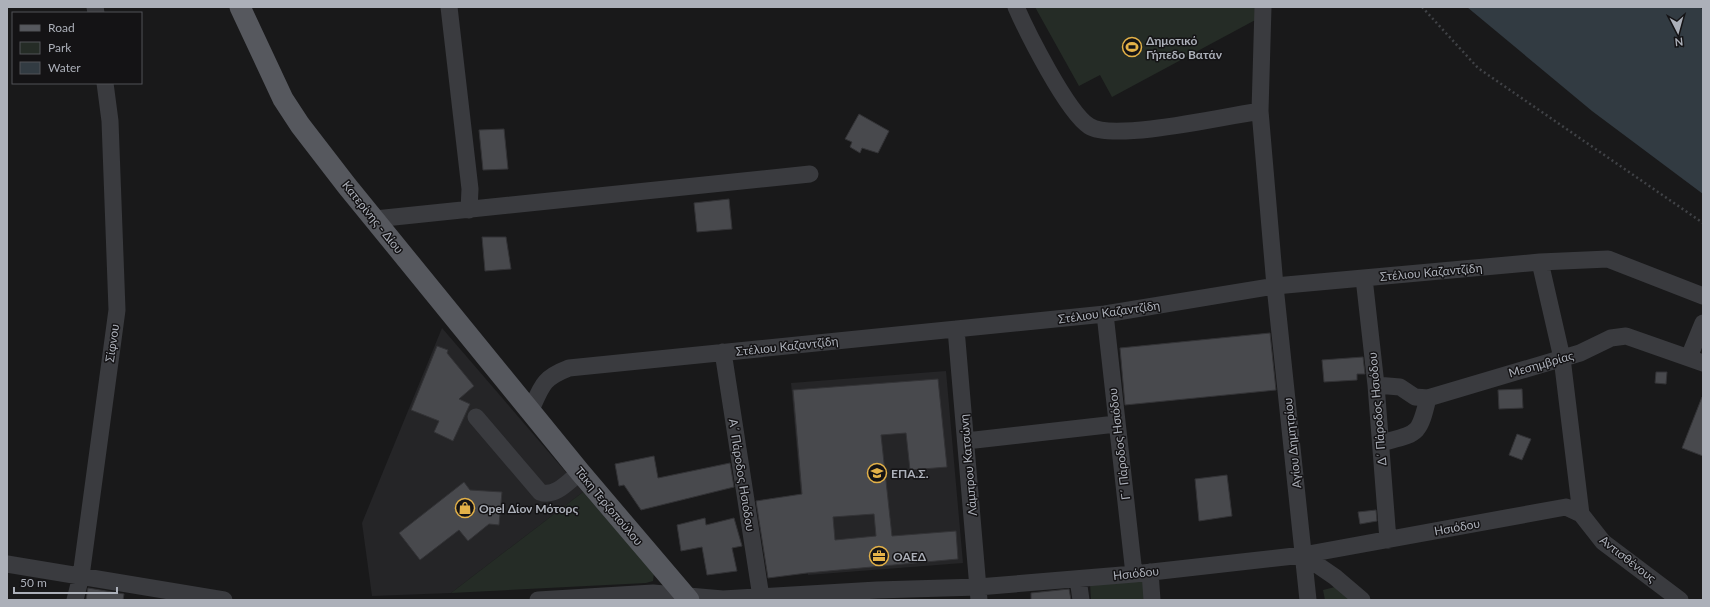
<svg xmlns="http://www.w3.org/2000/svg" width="1710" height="607" font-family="Lato,sans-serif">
<rect width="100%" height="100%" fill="#19191a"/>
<!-- built -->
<path fill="#252527" d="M 442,328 L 583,492 L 451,593 L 372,596 L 362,523 Z
M 946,371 L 963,563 L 808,575 L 791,383 Z"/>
<!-- green -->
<path fill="#252c26" d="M 1035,7 L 1260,7 L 1259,18 L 1112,97 L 1100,75 L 1079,86 Z
M 583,492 L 654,573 L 653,581 L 646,583 L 451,593 Z
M 1148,579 L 1149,600 L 1091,600 L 1090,583 Z
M 1335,587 L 1350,600 L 1325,600 L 1323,590 Z"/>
<!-- water -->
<path fill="#323b42" d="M 1467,7 L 1700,7 L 1703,10 L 1703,194 L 1592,111 Z"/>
<!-- building -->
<path fill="#48494d" stroke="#333336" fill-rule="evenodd" d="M 859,114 L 889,131 L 878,153 L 862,148 L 860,153 L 850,147 L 852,142 L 845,139 Z
M 504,129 L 508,169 L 483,170 L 479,130 Z
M 729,199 L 732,229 L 697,232 L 694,203 Z
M 482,237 L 506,237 L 511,269 L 485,271 Z
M 1270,333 L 1276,390 L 1125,405 L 1120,348 Z
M 437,346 L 448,350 L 447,353 L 474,386 L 459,399 L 470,404 L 453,441 L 434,432 L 439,421 L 411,410 Z
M 1363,357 L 1365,374 L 1357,374 L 1357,380 L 1324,382 L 1322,360 Z
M 1656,372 L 1667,372 L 1666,384 L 1655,383 Z
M 938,379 L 947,467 L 910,470 L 906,433 L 881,435 L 892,536 L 956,531 L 958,559 L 807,573 L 768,578 L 756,501 L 802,494 L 793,390 ZM 874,514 L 876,536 L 835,540 L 833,517 Z
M 1522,389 L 1523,408 L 1499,409 L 1498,390 Z
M 1702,397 L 1703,397 L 1703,456 L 1682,448 Z
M 1517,434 L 1531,439 L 1522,460 L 1509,455 Z
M 654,456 L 658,478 L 730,463 L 734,487 L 641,510 L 624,485 L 619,486 L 615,464 Z
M 1227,475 L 1232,516 L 1199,521 L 1195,479 Z
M 464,482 L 470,490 L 502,492 L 499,525 L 489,524 L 468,541 L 459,530 L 420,560 L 399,533 Z
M 1376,510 L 1377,521 L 1360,524 L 1358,512 Z
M 705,518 L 706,525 L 734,518 L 742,546 L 732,548 L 737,571 L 707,575 L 702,547 L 681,551 L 677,525 Z
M 88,588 L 124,594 L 123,600 L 86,600 Z
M 1069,589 L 1071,600 L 1031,600 L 1031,593 Z"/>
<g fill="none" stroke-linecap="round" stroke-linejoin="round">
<!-- path -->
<path stroke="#404246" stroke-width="2.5" stroke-dasharray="2 3" stroke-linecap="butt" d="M 1422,7 L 1478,68 L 1703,223"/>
<!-- minor -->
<path stroke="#3a3b3f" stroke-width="17" d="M 95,7 L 96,13
M 449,7 L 470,189 L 469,210
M 1016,7 C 1027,32 1067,112 1089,126 C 1113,142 1227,116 1260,111
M 1263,7 L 1260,111 L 1275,286 L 1308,600
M 375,219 L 810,174
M 1540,262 L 1562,358 L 1581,514
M 1364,278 L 1376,385 L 1388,540
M 1105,314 L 1134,574
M 956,329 L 979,600
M 723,352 L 761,597
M 1689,357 L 1703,323
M 1376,385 L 1400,387 L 1415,397 L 1428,398 L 1580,353 L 1611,338 L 1626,336 L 1703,363
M 531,410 C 542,385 543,378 569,368 L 1105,314 L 1275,286 L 1540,262 L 1608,259 L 1703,296
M 476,417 L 540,492 C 555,498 569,481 580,472
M 966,441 L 1116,424
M 1381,443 C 1418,433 1419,436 1428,398
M 1303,555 L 1335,577 L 1362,600
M 7,564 L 224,600
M 1150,572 L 1152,600
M 1078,579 L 1081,600
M 75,600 L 81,576 L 117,310 L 110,121 L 105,83
M 538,600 L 653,593 L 723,599 L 877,590 L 978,587 L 1134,574 L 1303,555 L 1566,507 L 1581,514 L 1603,542 L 1680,600"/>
<!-- major -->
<path stroke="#56585e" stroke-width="21" d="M 240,7 L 283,99 L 300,125 L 347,186 L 580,472 L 689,600"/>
</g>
<!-- icons -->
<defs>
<symbol id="stadium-ring" viewBox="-11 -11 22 22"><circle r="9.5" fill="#141315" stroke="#e3b148" stroke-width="1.5"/><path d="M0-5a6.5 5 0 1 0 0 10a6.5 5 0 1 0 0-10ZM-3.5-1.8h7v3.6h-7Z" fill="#e3b148"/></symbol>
<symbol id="school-ring" viewBox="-11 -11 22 22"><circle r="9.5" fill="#141315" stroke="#e3b148" stroke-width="1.5"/><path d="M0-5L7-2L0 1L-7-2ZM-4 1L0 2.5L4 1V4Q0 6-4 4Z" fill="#e3b148"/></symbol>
<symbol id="shop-ring" viewBox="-11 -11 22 22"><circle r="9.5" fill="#141315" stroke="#e3b148" stroke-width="1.5"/><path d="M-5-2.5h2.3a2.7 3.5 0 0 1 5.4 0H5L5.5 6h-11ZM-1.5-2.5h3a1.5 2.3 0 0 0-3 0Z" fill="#e3b148"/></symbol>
<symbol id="office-ring" viewBox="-11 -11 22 22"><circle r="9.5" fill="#141315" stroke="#e3b148" stroke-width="1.5"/><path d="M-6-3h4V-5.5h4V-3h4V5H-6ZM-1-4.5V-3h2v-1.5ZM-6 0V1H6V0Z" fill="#e3b148"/></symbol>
</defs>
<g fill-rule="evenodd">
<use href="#stadium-ring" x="1121" y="36" width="22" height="22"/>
<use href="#school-ring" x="866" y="462" width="22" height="22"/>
<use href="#shop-ring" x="454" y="497" width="22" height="22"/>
<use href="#office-ring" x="868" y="545" width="22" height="22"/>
</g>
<g text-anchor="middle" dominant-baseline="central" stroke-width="3" stroke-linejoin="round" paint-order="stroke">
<!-- poi labels -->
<g font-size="12" font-weight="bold" fill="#acb0b9" stroke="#141315" text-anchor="start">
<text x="1146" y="40">Δημοτικό<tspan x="1146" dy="14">Γήπεδο Βατάν</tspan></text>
<text x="891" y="473">ΕΠΑ.Σ.</text>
<text x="479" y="508">Opel Δίον Μότορς</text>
<text x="893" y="556">ΟΑΕΔ</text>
</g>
<!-- street labels -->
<g font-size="12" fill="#acb0b9" stroke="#141315">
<text transform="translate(373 217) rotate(51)">Κατερίνης - Δίου</text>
<text transform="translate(1431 272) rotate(-5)">Στέλιου Καζαντζίδη</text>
<text transform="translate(1109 312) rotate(-8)">Στέλιου Καζαντζίδη</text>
<text transform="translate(112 343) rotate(-82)">Σίφνου</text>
<text transform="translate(787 346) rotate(-6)">Στέλιου Καζαντζίδη</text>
<text transform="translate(1541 364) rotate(-16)">Μεσημβρίας</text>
<text transform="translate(1377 409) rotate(-95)">Δ΄ Πάροδος Ησιόδου</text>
<text transform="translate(1292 443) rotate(-96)">Αγίου Δημητρίου</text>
<text transform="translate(1119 444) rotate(-97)">Γ΄ Πάροδος Ησιόδου</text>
<text transform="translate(968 465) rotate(-95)">Λάμπρου Κατσώνη</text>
<text transform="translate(742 475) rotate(81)">Α΄ Πάροδος Ησιόδου</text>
<text transform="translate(609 506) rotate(50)">Τάκη Τερζοπούλου</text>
<text transform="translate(1457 527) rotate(-10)">Ησιόδου</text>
<text transform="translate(1628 559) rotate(38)">Αντισθένους</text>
<text transform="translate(1136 573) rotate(-6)">Ησιόδου</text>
</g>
</g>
<!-- border -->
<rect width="1710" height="607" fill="none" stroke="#acb0b9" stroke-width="16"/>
<!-- legend -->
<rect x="12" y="12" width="130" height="72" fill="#141315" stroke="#515257"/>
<rect x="20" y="25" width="20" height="6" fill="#56585e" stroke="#515257"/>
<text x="48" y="32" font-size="12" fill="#acb0b9">Road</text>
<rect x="20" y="42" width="20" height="12" fill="#252c26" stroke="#515257"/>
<text x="48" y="52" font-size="12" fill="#acb0b9">Park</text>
<rect x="20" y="62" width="20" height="12" fill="#323b42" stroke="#515257"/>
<text x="48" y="72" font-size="12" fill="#acb0b9">Water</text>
<!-- north arrow -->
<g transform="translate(1678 32) rotate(174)" stroke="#141315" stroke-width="3" paint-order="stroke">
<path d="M0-3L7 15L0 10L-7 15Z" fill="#acb0b9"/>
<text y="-6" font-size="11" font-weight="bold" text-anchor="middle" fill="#acb0b9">N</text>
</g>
<!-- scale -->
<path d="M14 587v6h103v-6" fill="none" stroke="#acb0b9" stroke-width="2"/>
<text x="20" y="587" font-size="12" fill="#acb0b9" stroke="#141315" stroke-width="3" paint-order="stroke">50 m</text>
</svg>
